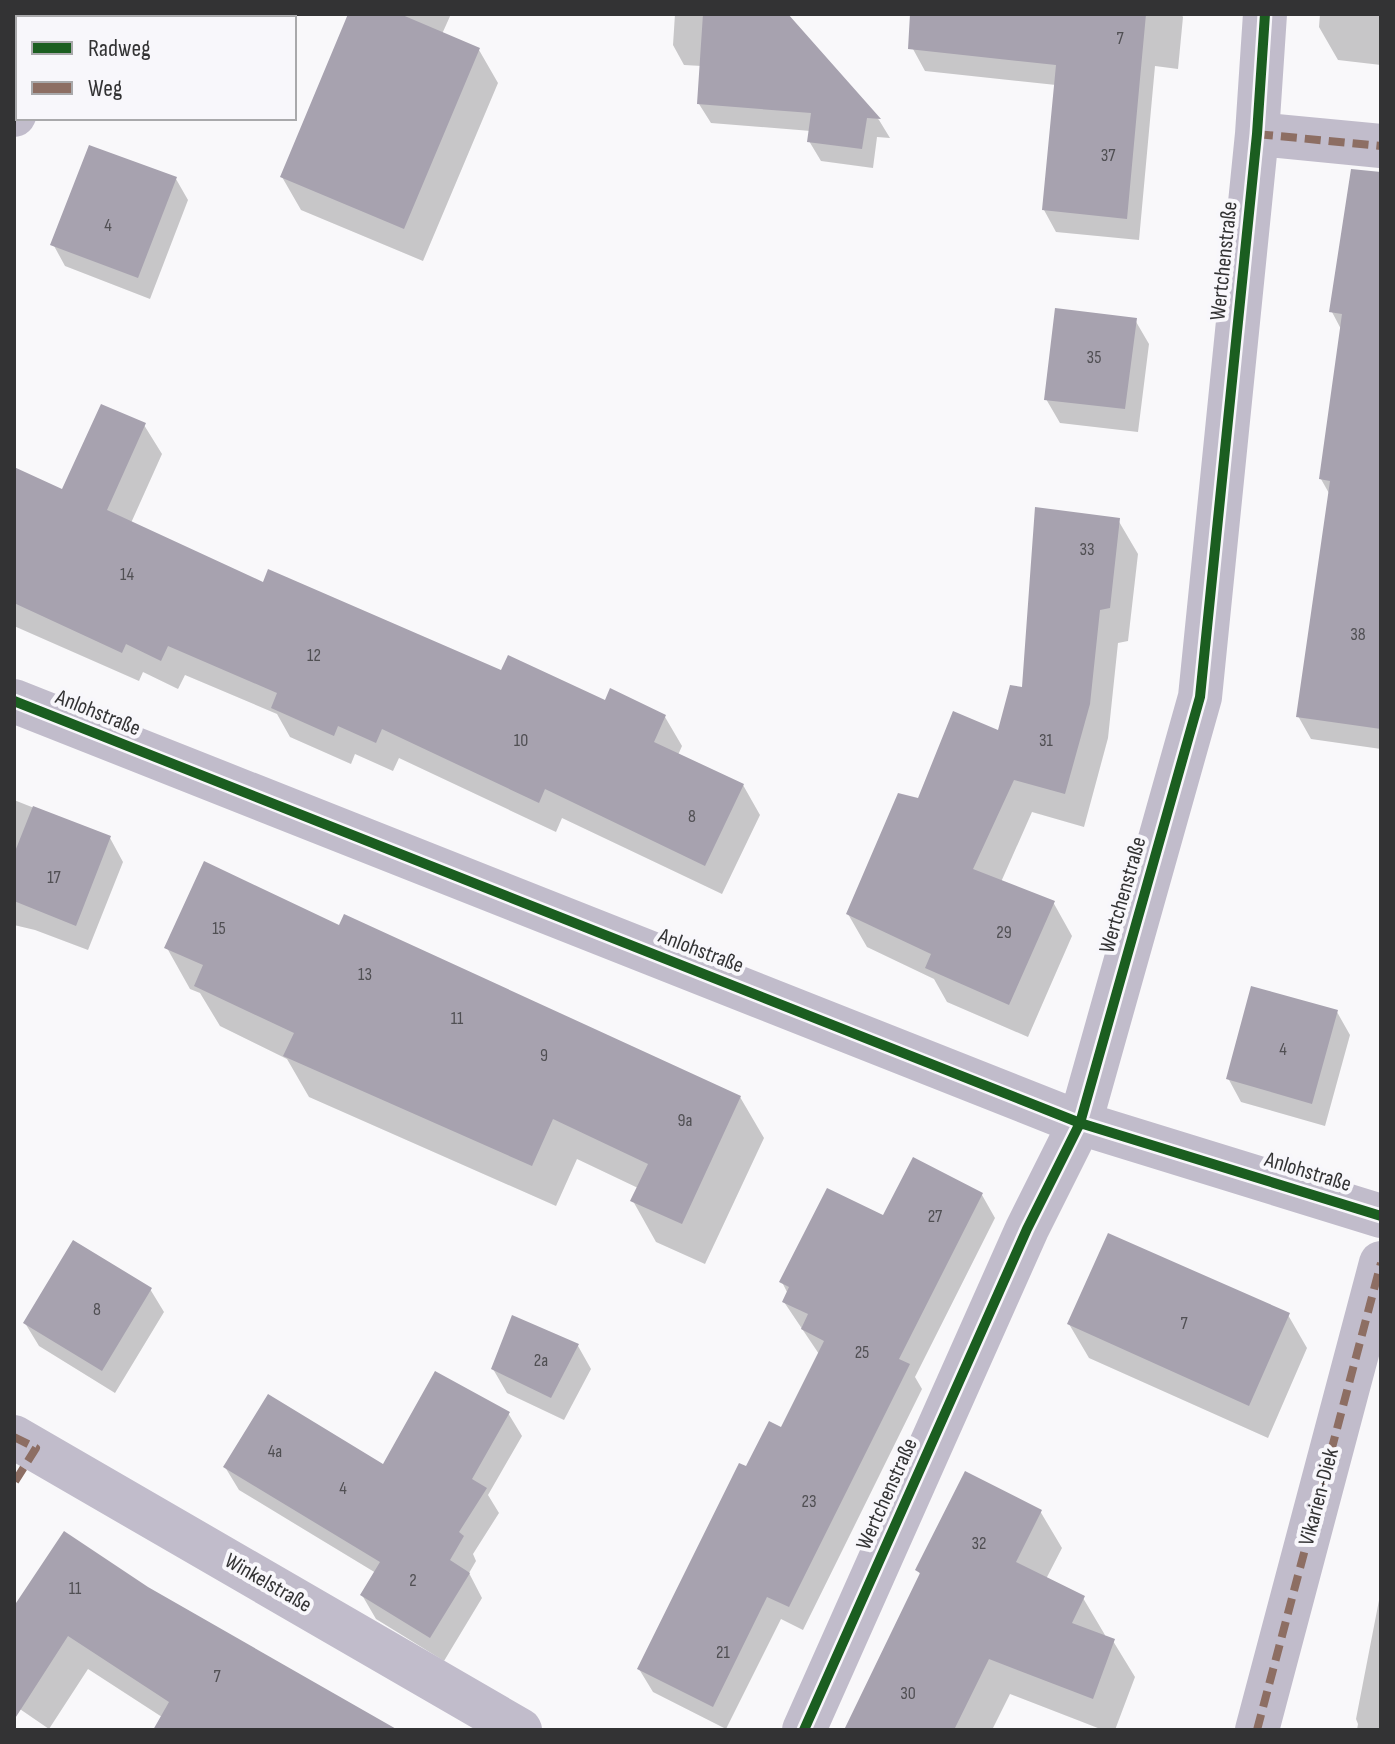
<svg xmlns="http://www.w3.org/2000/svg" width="1395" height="1744" font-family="'Sofia Sans Condensed',sans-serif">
<rect width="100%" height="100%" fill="#f9f8fa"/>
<!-- shadow -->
<path fill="#0003" d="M 350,14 L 451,14 L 442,34 L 479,50 L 498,83 L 423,261 L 301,210 L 282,177 Z
M 675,14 L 785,14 L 879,120 L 890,138 L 877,137 L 873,168 L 821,161 L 809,141 L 811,131 L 711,123 L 699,104 L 702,66 L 684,65 L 673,45 Z
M 916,14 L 1181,14 L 1183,17 L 1178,69 L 1155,66 L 1139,240 L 1056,232 L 1044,210 L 1056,85 L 925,71 L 913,49 Z
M 1320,14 L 1381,14 L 1381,65 L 1338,60 L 1319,27 Z
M 176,179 L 188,200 L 150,299 L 65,266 L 53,244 Z
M 1381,219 L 1381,749 L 1311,739 L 1298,716 L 1330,495 L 1321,479 L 1342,331 L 1332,312 Z
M 1135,320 L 1149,344 L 1138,432 L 1060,423 L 1046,399 Z
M 144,425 L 162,454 L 131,523 L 264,585 L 502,673 L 665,717 L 682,746 L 678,755 L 743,785 L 760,815 L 722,894 L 562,818 L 556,832 L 399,758 L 393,771 L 355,754 L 351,764 L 290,737 L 277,714 L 185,675 L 178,689 L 143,672 L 139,681 L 14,626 L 14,469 L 63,492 Z
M 1118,520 L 1138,554 L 1128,641 L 1118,643 L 1108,738 L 1084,827 L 1032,812 L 1001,882 L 1053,902 L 1072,936 L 1028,1037 L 947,1002 L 934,979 L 867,947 L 848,914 L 919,801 L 1000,733 Z
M 14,800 L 110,838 L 123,862 L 88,950 L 35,930 L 14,925 Z
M 340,927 L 740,1097 L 764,1138 L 705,1264 L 656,1242 L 633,1201 L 638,1188 L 577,1159 L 556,1206 L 309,1097 L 287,1059 L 220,1026 L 200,993 L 190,989 L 167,948 Z
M 1337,1012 L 1350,1035 L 1325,1126 L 1241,1102 L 1228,1078 Z
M 982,1195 L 995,1218 L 915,1377 L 922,1389 L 803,1630 L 781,1619 L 726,1729 L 653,1692 L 639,1669 L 747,1469 L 782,1430 L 819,1354 L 784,1302 L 788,1294 L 782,1282 L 884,1218 Z
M 150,1289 L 164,1312 L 115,1393 L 39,1346 L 25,1323 Z
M 1288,1315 L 1307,1348 L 1268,1438 L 1089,1358 L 1069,1324 Z
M 578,1346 L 591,1369 L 564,1420 L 507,1393 L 493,1369 Z
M 508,1413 L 522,1436 L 488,1495 L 499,1513 L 473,1554 L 476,1561 L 469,1573 L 482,1598 L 444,1661 L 376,1619 L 362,1595 L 376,1573 L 239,1490 L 225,1467 L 383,1467 Z
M 1040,1511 L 1062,1548 L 1046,1579 L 1083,1598 L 1105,1635 L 1103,1637 L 1113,1641 L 1135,1677 L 1115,1730 L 1103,1730 L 1010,1694 L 992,1730 L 846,1730 L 921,1576 L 918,1570 Z
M 147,1588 L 394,1730 L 155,1730 L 162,1717 L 88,1669 L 49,1729 L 14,1705 L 14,1606 Z
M 1381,1590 L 1381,1730 L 1357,1730 L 1358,1724 L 1356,1719 Z"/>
<!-- building -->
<path fill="#a7a2af" d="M 348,14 L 400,14 L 480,48 L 404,229 L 280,177 Z
M 703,14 L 788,14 L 881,119 L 867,118 L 862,149 L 807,142 L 811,113 L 697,104 Z
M 910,14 L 1146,14 L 1127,219 L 1042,210 L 1056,65 L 908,49 Z
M 89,145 L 177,177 L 138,278 L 50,245 Z
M 1351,169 L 1381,172 L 1381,729 L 1296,717 L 1330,481 L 1319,479 L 1342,314 L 1329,312 Z
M 1055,308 L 1137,318 L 1125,409 L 1044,400 Z
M 101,404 L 146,423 L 107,510 L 263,582 L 268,569 L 501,670 L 508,655 L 605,700 L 610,688 L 666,715 L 654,742 L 744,784 L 705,866 L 545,789 L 539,803 L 382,729 L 376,743 L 338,726 L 334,736 L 271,708 L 277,693 L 168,646 L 161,661 L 126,644 L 122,653 L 14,603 L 14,467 L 62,489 Z
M 1035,507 L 1120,518 L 1110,608 L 1100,610 L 1090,704 L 1065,794 L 1014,780 L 973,869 L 1055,901 L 1009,1005 L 925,968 L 931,954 L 846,914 L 898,793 L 918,798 L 953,711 L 998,730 L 1010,685 L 1022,687 Z
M 33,806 L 111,836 L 76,926 L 14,901 L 14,854 Z
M 204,861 L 339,925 L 344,914 L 741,1096 L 682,1224 L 630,1201 L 648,1164 L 553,1119 L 532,1166 L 283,1056 L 294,1033 L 194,986 L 203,965 L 164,948 Z
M 1251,986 L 1338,1010 L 1312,1104 L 1226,1079 Z
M 913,1157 L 983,1193 L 899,1359 L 910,1364 L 789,1607 L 767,1597 L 713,1707 L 637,1669 L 739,1463 L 746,1466 L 769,1421 L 781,1427 L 824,1341 L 801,1329 L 808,1314 L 782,1302 L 789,1287 L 779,1282 L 827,1188 L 883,1215 Z
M 1108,1233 L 1290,1313 L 1249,1406 L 1067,1324 Z
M 73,1240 L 152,1288 L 102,1371 L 23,1323 Z
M 512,1315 L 579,1344 L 551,1398 L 491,1369 Z
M 435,1371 L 510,1412 L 472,1479 L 487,1488 L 459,1532 L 464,1536 L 450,1560 L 470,1573 L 430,1638 L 360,1595 L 380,1562 L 223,1467 L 268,1394 L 383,1464 Z
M 965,1471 L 1042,1510 L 1016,1562 L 1085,1596 L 1072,1623 L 1115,1639 L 1093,1699 L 989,1659 L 954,1730 L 844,1730 L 920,1573 L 915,1570 Z
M 64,1531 L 148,1587 L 398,1730 L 153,1730 L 169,1702 L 68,1636 L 14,1720 L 14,1606 Z"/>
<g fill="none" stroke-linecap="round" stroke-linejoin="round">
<!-- street -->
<path stroke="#c1bccb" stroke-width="44" d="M 58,18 L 59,14
M 14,115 L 18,106
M 1257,134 L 1381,146
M 14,701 L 1080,1123 L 1381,1216
M 14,1437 L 520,1730
M 804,1730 L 1027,1229 L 1080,1123 L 1200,697 L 1257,134 L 1265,14
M 1257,1730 L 1381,1263"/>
<!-- quiet -->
<path stroke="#8d6e63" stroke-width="8" stroke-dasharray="16 8" stroke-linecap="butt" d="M 58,18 L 59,14
M 14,115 L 18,106
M 1257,134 L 1381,146
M 14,1437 L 36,1448 L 14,1483
M 1257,1730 L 1381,1263"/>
<defs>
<path id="cycleway" d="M 14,701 L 1080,1123 L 1381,1216
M 804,1730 L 1027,1229 L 1080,1123 L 1200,697 L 1257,134 L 1265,14"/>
</defs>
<!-- cycleway casing -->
<use href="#cycleway" stroke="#f8f7fb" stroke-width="15"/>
<!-- cycleway -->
<use href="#cycleway" stroke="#1b5e20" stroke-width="10"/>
</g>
<g text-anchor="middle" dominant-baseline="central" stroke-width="8" stroke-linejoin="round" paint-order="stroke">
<!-- number labels -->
<g font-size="18" fill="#504f53">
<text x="1120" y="38">7</text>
<text x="1108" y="155">37</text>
<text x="108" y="225">4</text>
<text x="1094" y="357">35</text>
<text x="1087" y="549">33</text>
<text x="127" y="574">14</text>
<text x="1358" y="634">38</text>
<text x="314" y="655">12</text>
<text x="521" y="740">10</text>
<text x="1046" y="740">31</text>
<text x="692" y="816">8</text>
<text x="54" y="877">17</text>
<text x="219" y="928">15</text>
<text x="1004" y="932">29</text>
<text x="365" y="974">13</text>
<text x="457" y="1018">11</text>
<text x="1283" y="1049">4</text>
<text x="544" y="1055">9</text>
<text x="685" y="1120">9a</text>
<text x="935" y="1216">27</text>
<text x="97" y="1309">8</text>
<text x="1184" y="1323">7</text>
<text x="862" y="1352">25</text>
<text x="541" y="1360">2a</text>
<text x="275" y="1451">4a</text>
<text x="343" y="1488">4</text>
<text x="809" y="1501">23</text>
<text x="979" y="1543">32</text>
<text x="413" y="1580">2</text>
<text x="75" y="1588">11</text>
<text x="723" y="1652">21</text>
<text x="217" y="1676">7</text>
<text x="908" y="1693">30</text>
</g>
<!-- street labels -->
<g font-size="22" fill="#333334" stroke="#f8f7fb">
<text transform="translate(1224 261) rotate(-84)">Wertchenstraße</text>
<text transform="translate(98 713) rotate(22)">Anlohstraße</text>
<text transform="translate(1123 895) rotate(-74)">Wertchenstraße</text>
<text transform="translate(701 951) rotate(21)">Anlohstraße</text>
<text transform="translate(1308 1172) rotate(17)">Anlohstraße</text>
<text transform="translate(887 1494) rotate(-66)">Wertchenstraße</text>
<text transform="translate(1319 1497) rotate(-75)">Vikarien-Diek</text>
<text transform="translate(268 1583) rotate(30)">Winkelstraße</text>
</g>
</g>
<!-- border -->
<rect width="1395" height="1744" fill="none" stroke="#333334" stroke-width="32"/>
<!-- legend -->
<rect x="16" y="16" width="280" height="104" fill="#f8f7fb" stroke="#a9a9ab" stroke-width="2"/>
<rect x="32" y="42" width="40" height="12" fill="#1b5e20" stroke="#a9a9ab" stroke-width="2"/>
<text x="88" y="56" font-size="24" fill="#333334">Radweg</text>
<rect x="32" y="82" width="40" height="12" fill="#8d6e63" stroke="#a9a9ab" stroke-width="2"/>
<text x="88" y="96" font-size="24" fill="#333334">Weg</text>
</svg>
